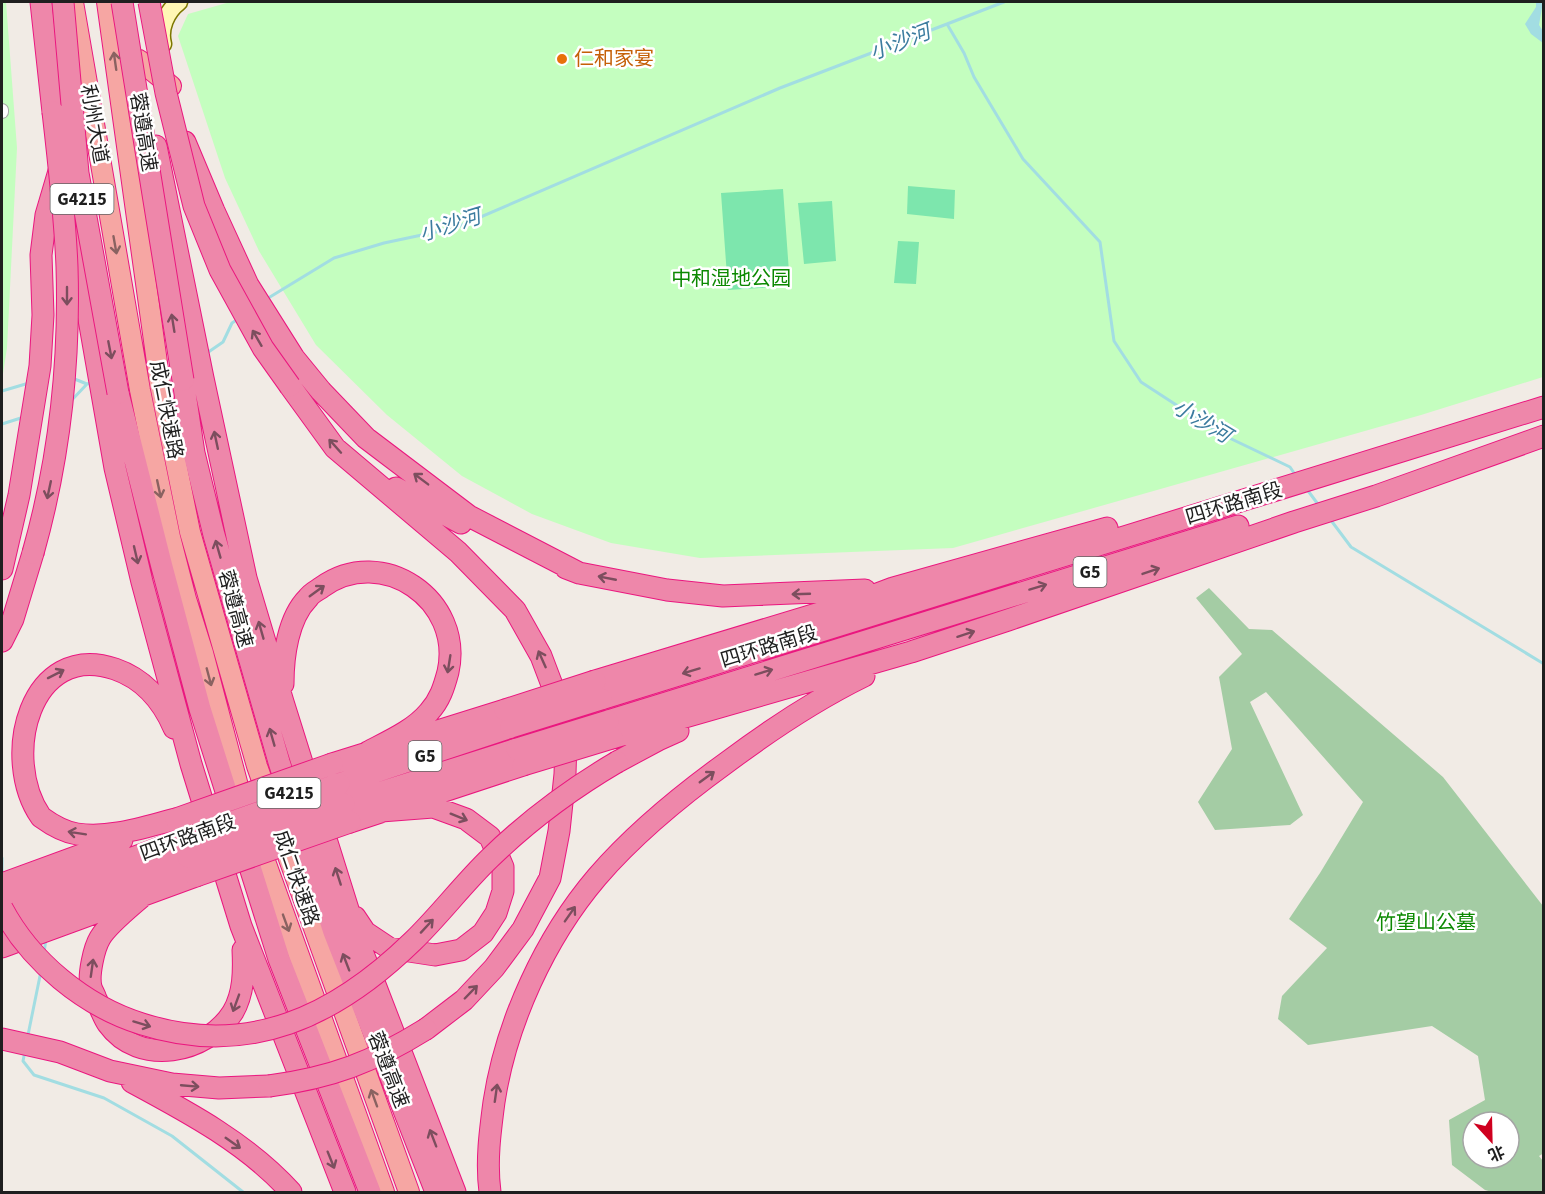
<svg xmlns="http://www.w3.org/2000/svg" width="1545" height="1194" font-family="'Source Sans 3','Noto Sans SC',sans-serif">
<rect width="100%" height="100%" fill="#f1ebe5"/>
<!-- cemetery -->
<path fill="#a4cca4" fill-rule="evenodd" d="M 1209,588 L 1249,629 L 1272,630 L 1443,777 L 1543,906 L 1544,1153 L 1539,1156 L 1543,1161 L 1543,1192 L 1492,1192 L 1485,1190 L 1452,1165 L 1449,1120 L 1485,1100 L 1478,1056 L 1432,1026 L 1308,1045 L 1278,1019 L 1282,996 L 1327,948 L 1289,919 L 1320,873 L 1363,802 L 1266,692 L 1250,702 L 1303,815 L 1290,825 L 1215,830 L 1198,802 L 1232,749 L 1219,677 L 1242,654 L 1196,598 ZM 1473,1122 L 1509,1122 L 1509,1158 L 1473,1158 Z"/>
<!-- park -->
<path fill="#c4febf" d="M 2,2 L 6,2 L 17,148 L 7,348 L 2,380 Z
M 230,2 L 1543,2 L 1543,377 L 1421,415 L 953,548 L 700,558 L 611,543 L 532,514 L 462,476 L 387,415 L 316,345 L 259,251 L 225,178 L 178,36 L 188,14 Z"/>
<!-- pitch -->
<path fill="#7de6ad" d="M 908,186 L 955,190 L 954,219 L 907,214 Z
M 783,189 L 790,286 L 728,290 L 721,193 Z
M 832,201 L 836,261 L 804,264 L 798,203 Z
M 898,241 L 919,242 L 916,284 L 894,283 Z"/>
<!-- water -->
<path fill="#a2dde2" d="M 1536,2 L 1543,2 L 1539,25 L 1543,31 L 1543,43 L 1531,34 L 1525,24 L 1536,7 Z"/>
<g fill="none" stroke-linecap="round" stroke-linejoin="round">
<!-- stream -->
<path stroke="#a2dde2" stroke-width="3" d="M 947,24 L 1004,2
M 265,300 L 334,258 L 384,243 L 455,228 L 780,88 L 947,24 L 964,53 L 974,77 L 1023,159 L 1100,242 L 1114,341 L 1141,382 L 1221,434 L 1290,467 L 1296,476
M 207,353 L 223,342 L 232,323 L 238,319
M 72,378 L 87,384 L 91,383
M 2,391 L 29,383
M 70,402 L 87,384
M 2,424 L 24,417
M 1306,488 L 1320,507
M 1330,519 L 1351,547 L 1544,664
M 2,858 L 2,871 L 5,875
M 44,953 L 46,939
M 28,1035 L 41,971
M 25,1051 L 23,1061 L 34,1075 L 104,1098 L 172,1136 L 243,1192"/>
<defs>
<path id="minor" d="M 2,110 L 2,112"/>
<path id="secondary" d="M 163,44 C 159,29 166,12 179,2"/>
<path id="trunk" d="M 73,2 L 140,390 L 170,537 L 186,599 L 203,653 L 238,786 L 384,1192
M 107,2 L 160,384 L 190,532 L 257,766 L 270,803
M 139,60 L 171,86
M 279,831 L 409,1192"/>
<path id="motorway" d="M 41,2 L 53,112
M 185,142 L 214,211 L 248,285 L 294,358 L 321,391 L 366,438 L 469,516 L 579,573
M 156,146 L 203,378 L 246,578 L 283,702 L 357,938 L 455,1192
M 72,210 L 87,308 L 115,468 L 142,582 L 191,764 L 241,926 L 345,1192
M 183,380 L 194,453 L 214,535 L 279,762 L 334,932 L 436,1192
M 290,386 L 335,448 L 458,552 L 515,610 L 541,656 L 560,706 L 566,741 L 565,774 L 559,831 L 550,878 L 523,929 L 494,968 L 464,1000 L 426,1029
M 118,393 L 162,567 L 200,709 L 279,959 L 370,1192
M 396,488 L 461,523
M 566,568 L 579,573 L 667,590 L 723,596 L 865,590
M 2,569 L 19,495 L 40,366 L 43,315 L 41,255 L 46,215 L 59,171
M 2,641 L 13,619 L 33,553
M 595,681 L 856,602 L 893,588 L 1107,528
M 283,684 C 283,656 288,618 308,598 C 311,593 318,590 322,587 C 382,544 464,600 448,672 C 444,687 440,700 429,712 C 414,730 389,741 368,752
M 601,699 L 1544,407
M 608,721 L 1238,526
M 174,728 C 162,700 144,679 115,669 C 30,640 0,758 41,817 C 52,825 64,832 77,834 C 110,839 144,827 176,819
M 612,738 L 911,652 L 1008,620 L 1294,522 L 1376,496 L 1544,436
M 617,762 L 658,740 L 678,731
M 332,764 L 505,710
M 339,784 L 511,727
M 344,804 L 517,749
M 350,822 L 523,765
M 2,884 L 122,840
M 146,893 C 134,904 108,924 100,938 C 94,948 88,975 91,987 C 92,991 95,995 96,999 C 100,1007 103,1017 108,1024 C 139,1067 207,1054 233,1012 C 244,993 244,971 243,950
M 2,906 L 181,840
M 355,917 L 365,932 L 389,948 L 435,955 L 461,950 L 483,933 L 496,913 L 503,891 L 503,867 L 490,837 L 466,819 L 433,807 L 381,811
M 2,928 L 188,857
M 2,947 L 196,876
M 2,1039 L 60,1052 L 110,1071 L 172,1084 L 219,1088 L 269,1086
M 132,1082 C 188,1112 248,1144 291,1192
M 490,1192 C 486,1162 490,1132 494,1102 C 506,1023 545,938 597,877 C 634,834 679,797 726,763 C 770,730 815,700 864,676"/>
</defs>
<!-- minor casing -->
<use href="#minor" stroke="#a6a6a6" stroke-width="14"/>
<!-- secondary casing -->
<use href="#secondary" stroke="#7d7700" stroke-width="19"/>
<!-- trunk casing -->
<use href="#trunk" stroke="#ea177f" stroke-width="22"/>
<!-- motorway casing -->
<use href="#motorway" stroke="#ea177f" stroke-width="23"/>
<!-- minor -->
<use href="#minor" stroke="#fff" stroke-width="12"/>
<!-- secondary -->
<use href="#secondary" stroke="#fff7b5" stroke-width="16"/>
<!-- trunk -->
<use href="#trunk" stroke="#f6a6a3" stroke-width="20"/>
<!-- motorway -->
<use href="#motorway" stroke="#ee87aa" stroke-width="21"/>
<defs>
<path id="motorway-bridge" d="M 63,2 L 78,173 L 118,393
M 122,2 L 183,380
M 149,2 L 166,93 L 194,206 L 220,270 L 263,348 L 290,386
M 33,553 C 59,461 70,364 67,267 C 65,216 59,164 53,112
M 505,710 L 595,681
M 511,727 L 601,699
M 517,749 L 608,721
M 523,765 L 612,738
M 176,819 L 332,764
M 181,840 L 339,784
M 188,857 L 344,804
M 196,876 L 350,822
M 2,908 C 30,961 84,1006 142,1024 C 249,1058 336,1016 413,941 C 440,915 463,884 490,858 C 528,821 571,789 617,762
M 269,1086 C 331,1078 373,1062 426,1029"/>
</defs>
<!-- motorway-bridge casing -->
<use href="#motorway-bridge" stroke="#ea177f" stroke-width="23" stroke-linecap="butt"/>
<!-- motorway-bridge -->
<use href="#motorway-bridge" stroke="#ee87aa" stroke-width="21"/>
</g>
<!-- one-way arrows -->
<defs><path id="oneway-shaft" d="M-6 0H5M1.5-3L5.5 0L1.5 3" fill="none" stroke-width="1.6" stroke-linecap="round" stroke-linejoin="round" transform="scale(1.5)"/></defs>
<g stroke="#8a6261">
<use href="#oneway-shaft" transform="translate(115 61) rotate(-98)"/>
<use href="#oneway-shaft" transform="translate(115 245) rotate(80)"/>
<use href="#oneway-shaft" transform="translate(159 489) rotate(78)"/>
<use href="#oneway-shaft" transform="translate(209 677) rotate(75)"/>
<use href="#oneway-shaft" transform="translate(286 923) rotate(70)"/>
<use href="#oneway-shaft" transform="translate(374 1098) rotate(-110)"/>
</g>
<g stroke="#7c4e5e">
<use href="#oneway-shaft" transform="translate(67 296) rotate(90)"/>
<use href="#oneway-shaft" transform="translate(173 323) rotate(-99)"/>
<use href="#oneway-shaft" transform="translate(257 338) rotate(-120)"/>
<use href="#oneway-shaft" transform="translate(110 350) rotate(79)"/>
<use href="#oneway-shaft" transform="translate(216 440) rotate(-102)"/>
<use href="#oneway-shaft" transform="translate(335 446) rotate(-132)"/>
<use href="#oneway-shaft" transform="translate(421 479) rotate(-143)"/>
<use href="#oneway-shaft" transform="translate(49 490) rotate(102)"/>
<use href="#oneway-shaft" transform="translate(218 549) rotate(-106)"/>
<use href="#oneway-shaft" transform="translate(136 555) rotate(77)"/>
<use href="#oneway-shaft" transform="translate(1151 571) rotate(-19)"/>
<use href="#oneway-shaft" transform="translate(607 578) rotate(-169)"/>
<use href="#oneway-shaft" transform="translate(1038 587) rotate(-17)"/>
<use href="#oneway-shaft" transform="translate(317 591) rotate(-36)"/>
<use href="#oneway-shaft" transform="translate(801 594) rotate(178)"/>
<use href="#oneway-shaft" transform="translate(261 630) rotate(-106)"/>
<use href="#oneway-shaft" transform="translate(966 634) rotate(-18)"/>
<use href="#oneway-shaft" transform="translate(542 659) rotate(-114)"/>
<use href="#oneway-shaft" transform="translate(449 664) rotate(99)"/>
<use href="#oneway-shaft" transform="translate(691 671) rotate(163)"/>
<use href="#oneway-shaft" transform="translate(764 672) rotate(-17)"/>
<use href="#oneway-shaft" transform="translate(56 674) rotate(-27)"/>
<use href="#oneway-shaft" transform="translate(272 737) rotate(-106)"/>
<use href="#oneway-shaft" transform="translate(707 777) rotate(-36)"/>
<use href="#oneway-shaft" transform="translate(459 817) rotate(22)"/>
<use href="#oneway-shaft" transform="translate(77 833) rotate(-171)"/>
<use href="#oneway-shaft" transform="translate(338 876) rotate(-108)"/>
<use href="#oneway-shaft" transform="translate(570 914) rotate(-55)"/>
<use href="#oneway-shaft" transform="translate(427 926) rotate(-47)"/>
<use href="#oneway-shaft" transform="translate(346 962) rotate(-111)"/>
<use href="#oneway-shaft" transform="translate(92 968) rotate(-82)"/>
<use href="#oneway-shaft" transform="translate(471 992) rotate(-46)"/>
<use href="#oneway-shaft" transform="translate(236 1003) rotate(110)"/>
<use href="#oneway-shaft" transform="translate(142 1024) rotate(17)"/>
<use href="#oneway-shaft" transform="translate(190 1086) rotate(5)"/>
<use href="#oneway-shaft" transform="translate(496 1093) rotate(-82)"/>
<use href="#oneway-shaft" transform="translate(433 1138) rotate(-111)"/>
<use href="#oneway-shaft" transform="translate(233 1143) rotate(35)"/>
<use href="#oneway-shaft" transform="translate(331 1160) rotate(68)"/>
</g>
<!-- markers -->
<circle fill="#e8710a" stroke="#fff" stroke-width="2" cx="562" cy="59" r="6"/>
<g text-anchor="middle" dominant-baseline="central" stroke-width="5" stroke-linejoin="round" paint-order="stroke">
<!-- shield labels -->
<g fill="#fff" stroke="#626262" stroke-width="1.5">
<rect x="50.5" y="184" width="63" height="30" rx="4.5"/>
<rect x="1073.5" y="557" width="33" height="30" rx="4.5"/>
<rect x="408.5" y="741" width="33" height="30" rx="4.5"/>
<rect x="257.5" y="778" width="63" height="30" rx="4.5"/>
</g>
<g font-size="18" font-weight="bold" fill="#1f1f1f">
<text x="82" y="199">G4215</text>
<text x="1090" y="572">G5</text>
<text x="425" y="756">G5</text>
<text x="289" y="793">G4215</text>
</g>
<!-- food labels -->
<g font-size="20" fill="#c56008" stroke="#fff" text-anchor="start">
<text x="574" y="59">仁和家宴</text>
</g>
<!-- street labels -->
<g font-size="20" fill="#1f1f1f" stroke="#fff">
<text transform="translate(94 124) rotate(80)">利州大道</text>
<text transform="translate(143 132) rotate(81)">蓉遵高速</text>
<text transform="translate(166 410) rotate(79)">成仁快速路</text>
<text transform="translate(1234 504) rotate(-17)">四环路南段</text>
<text transform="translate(235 609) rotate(75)">蓉遵高速</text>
<text transform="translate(769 647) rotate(-17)">四环路南段</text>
<text transform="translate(188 838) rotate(-20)">四环路南段</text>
<text transform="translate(296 878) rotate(71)">成仁快速路</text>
<text transform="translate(388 1070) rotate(69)">蓉遵高速</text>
</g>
<!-- park labels -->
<g font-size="20" fill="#0c8902" stroke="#fff">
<text x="731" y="279">中和湿地公园</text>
<text x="1426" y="923">竹望山公墓</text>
</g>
<!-- water labels -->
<g font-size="21" font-style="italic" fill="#3c7c9f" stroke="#fff">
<text transform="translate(900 42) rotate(-21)">小沙河</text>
<text transform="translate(450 225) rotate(-17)">小沙河</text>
<text transform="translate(1202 421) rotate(31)">小沙河</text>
</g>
</g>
<!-- border -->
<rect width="1545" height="1194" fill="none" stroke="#1f1f1f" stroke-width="6"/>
<!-- north arrow -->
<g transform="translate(1491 1140) rotate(158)"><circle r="28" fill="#ffffff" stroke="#a5a5a5" stroke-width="1.5"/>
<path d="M0-4.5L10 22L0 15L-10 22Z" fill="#cf001f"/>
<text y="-9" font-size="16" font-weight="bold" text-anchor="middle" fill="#1f1f1f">北</text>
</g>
</svg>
